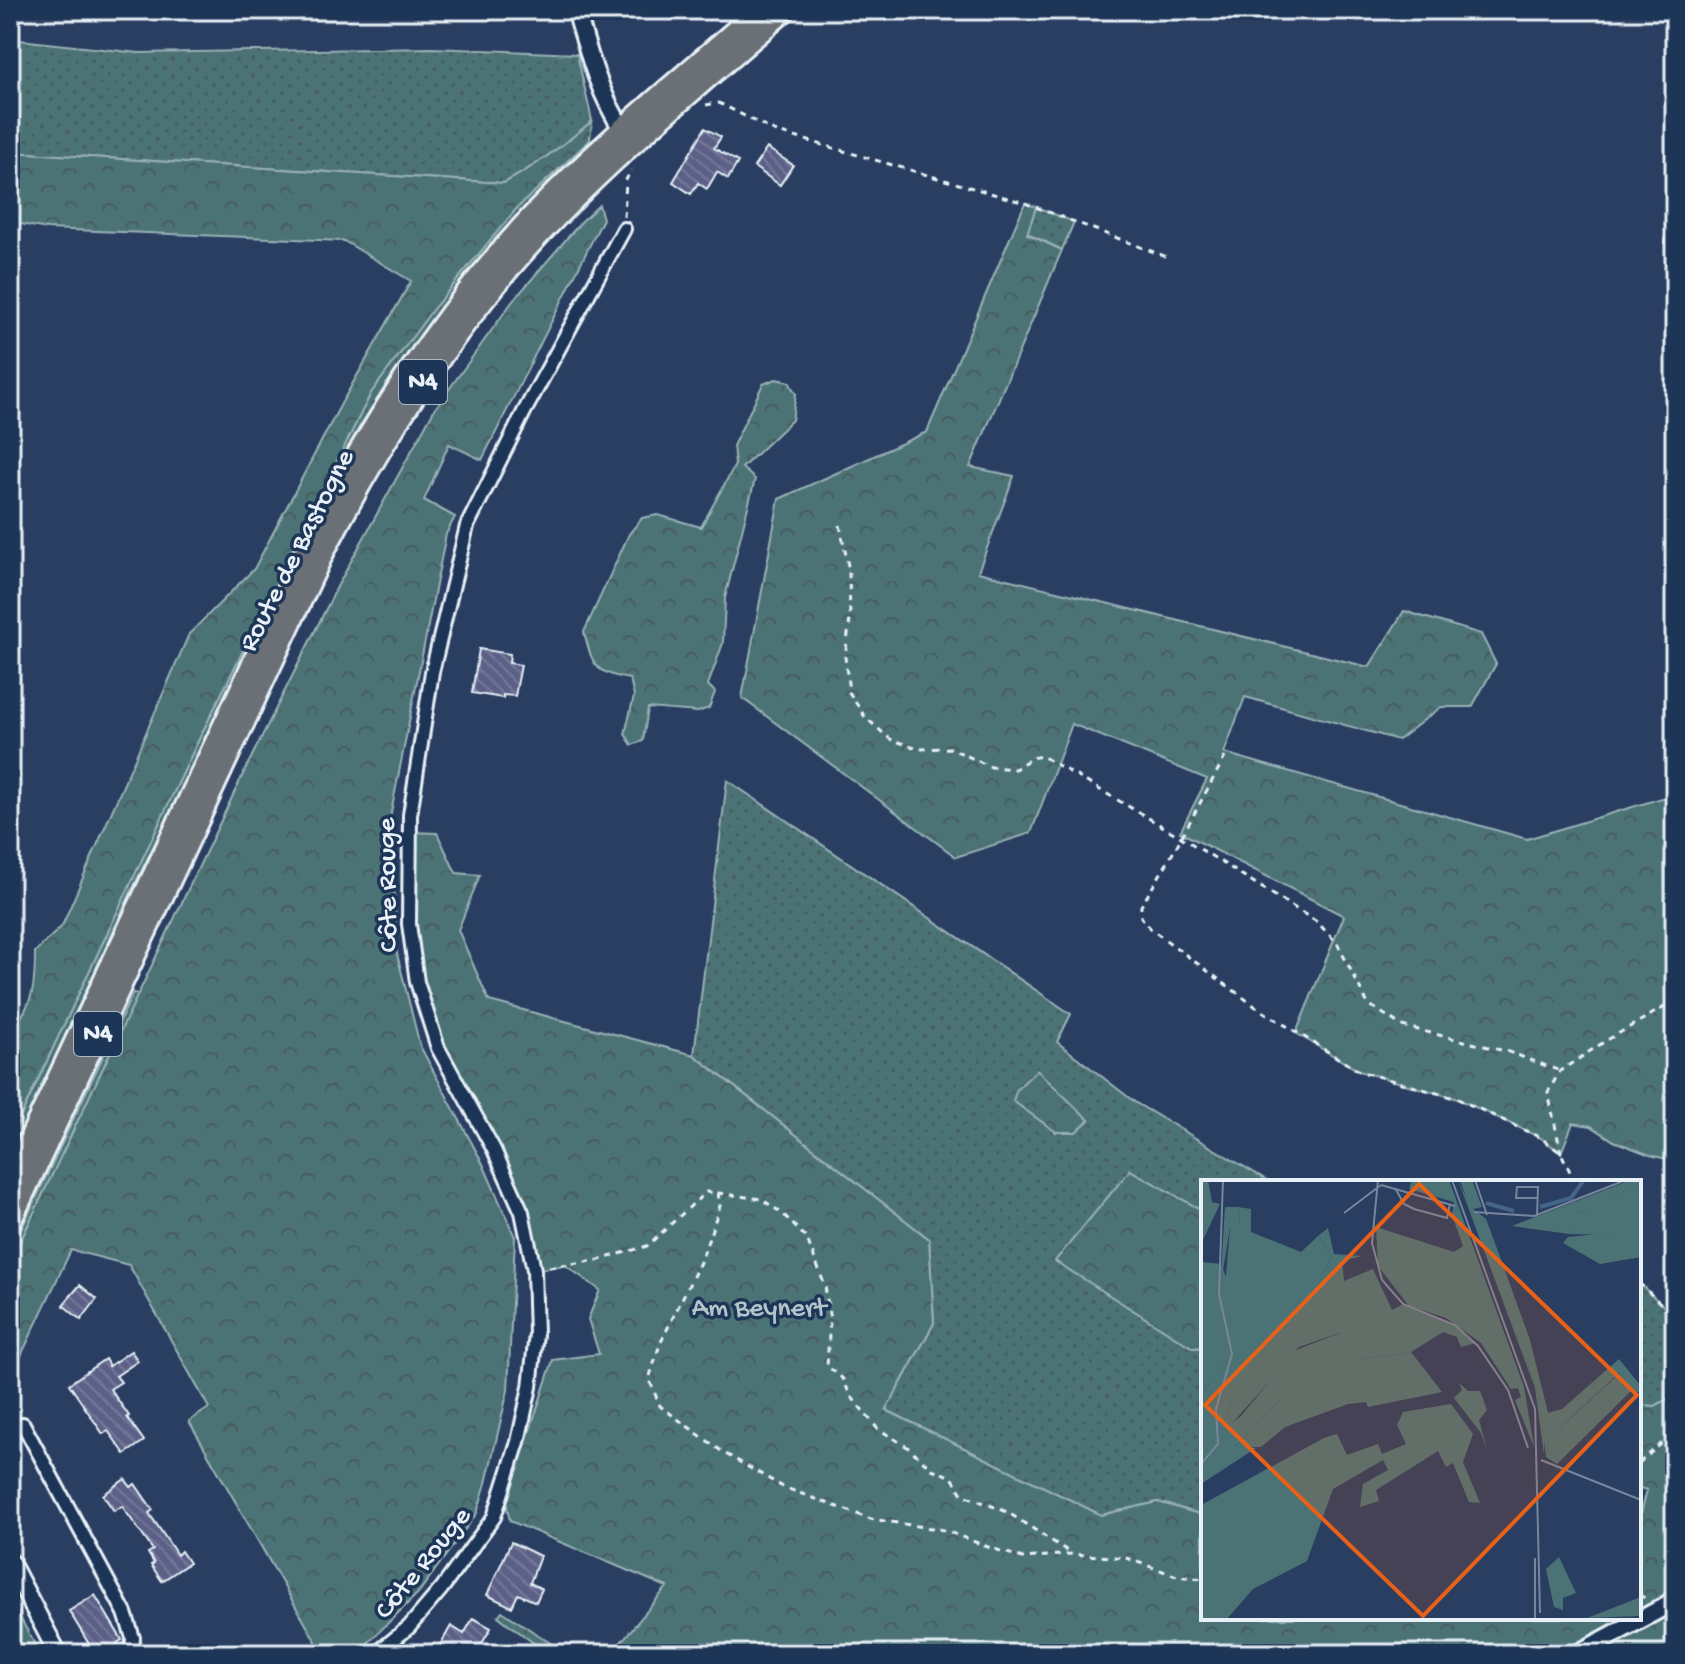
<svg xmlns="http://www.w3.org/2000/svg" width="1685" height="1664" font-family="'Gochi Hand',sans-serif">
<defs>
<pattern id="grass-dots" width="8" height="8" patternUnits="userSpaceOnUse" patternTransform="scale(2)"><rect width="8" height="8" fill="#4b7376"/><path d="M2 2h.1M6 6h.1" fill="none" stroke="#485b5e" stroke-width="1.8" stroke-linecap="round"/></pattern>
<pattern id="forest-crowns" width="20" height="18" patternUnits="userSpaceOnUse" patternTransform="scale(2)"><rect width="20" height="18" fill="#4b7376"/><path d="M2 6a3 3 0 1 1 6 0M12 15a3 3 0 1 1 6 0" fill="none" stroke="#485b5e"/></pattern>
<pattern id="building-back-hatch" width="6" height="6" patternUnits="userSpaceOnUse" patternTransform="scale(2)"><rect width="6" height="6" fill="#5c6187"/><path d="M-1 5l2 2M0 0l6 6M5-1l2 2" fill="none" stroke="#737899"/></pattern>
</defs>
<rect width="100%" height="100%" fill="#2a3e61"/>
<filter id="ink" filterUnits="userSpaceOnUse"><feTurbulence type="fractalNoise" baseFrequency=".0125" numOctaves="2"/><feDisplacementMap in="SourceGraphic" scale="16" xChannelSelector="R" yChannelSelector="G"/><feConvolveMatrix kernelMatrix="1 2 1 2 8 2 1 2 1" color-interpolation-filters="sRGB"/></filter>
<g filter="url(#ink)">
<!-- grass -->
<path fill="url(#grass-dots)" stroke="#9ab2b7" stroke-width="2" d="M 10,39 L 139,53 L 432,48 L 577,54 L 592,121 C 564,145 536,166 504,183 L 10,152 Z
M 590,140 L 591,142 L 534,199 L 481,259 L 428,324 L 360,426 L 130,894 L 10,1159 L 10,1139 L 199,739 L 371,393 L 433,309 L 517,208 Z
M 1036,207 L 1074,222 L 1062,250 L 1027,233 Z
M 727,780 L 1071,1014 L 1057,1042 L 1136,1103 L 1270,1182 L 1203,1182 L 1203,1211 L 1130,1170 L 1193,1348 L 1203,1347 L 1203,1515 L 1158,1502 L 1101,1515 L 886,1410 L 934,1323 L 929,1239 L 694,1055 Z
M 133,993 L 139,994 L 10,1263 L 10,1253 Z
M 1639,1283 L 1675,1317 L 1675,1395 L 1655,1406 L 1639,1405 Z"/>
<!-- forest -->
<path fill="url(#forest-crowns)" stroke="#9ab2b7" stroke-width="2" d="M 592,121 L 590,140 L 517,208 L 433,309 L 371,393 L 199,739 L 10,1139 L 10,1032 C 34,1004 35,987 35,952 L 62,926 L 189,634 L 254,569 L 341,404 L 411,281 L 344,241 L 47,229 L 10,222 L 10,152 L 504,183 C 536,166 564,145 592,121 Z
M 1025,203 L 1036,207 L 1027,234 L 1062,250 L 970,467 L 1014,476 L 978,572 L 1369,667 L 1404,611 L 1481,634 L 1496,664 L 1472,707 L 1441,707 L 1398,740 L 1245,697 L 1224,753 L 1527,839 L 1675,794 L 1675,1161 L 1650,1155 L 1614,1141 L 1591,1126 L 1573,1123 L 1561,1153 L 1541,1138 L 1458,1099 L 1359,1071 L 1296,1033 L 1344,916 L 1180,832 L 1207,779 L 1072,724 L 1031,833 L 956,857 L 742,698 L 779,499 L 927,432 Z
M 599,205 L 603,219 L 482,460 L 449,444 L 424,500 L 455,517 L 446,534 L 391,813 L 397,954 L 420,1046 L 483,1164 L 515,1237 L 508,1390 L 486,1483 L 477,1513 L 419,1592 L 368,1643 L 353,1654 L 323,1654 L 189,1421 L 209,1408 L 129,1265 L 71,1250 L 10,1379 L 10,1263 L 245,770 L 338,585 L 434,410 L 512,302 L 581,222 Z
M 776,379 L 789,382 L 796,394 L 792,420 L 742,468 L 755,479 L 725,598 L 723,643 L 708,685 L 715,692 L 709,708 L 698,712 L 648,708 L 643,741 L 632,745 L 625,734 L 634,696 L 630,679 C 593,673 593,665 584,632 L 629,534 L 642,518 L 658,515 L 701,527 L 735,465 L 733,446 L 763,384 Z
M 410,832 L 437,833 L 456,873 L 480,875 L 458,930 L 489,1001 L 694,1055 L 929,1239 L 934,1323 L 886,1410 L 1101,1515 L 1158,1502 L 1203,1515 L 1203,1618 L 1639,1618 L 1639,1521 L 1647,1490 L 1639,1488 L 1639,1405 L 1655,1406 L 1675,1395 L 1675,1654 L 611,1654 L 667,1587 L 510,1521 L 506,1503 L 553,1360 L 599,1354 L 588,1319 L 600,1290 L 565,1265 L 534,1270 L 522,1212 L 438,1048 L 417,982 Z
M 1037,1070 L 1089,1120 L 1076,1132 L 1056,1132 L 1013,1101 L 1017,1089 Z
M 1130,1170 L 1203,1211 L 1203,1347 L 1193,1348 L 1055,1261 Z
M 10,1599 L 40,1654 L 10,1654 Z
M 502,1611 L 567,1654 L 548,1654 L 498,1616 Z"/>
<!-- building -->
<path fill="url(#building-back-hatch)" stroke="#e8f1f8" stroke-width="2" d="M 705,128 L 721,137 L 714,148 L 738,162 L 728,179 L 717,172 L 707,189 L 698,183 L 691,194 L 673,182 Z
M 767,148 L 793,165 L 780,185 L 754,167 Z
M 479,649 L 510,654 L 509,663 L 521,665 L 515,696 L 503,695 L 503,698 L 472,693 Z
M 80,1285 L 97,1299 L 81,1320 L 63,1305 Z
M 131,1351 L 138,1361 L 116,1376 L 121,1382 L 110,1389 L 129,1416 L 127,1417 L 144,1441 L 125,1454 L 108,1431 L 103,1434 L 69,1384 L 105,1359 L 109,1366 Z
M 125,1479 L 131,1487 L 135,1484 L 153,1510 L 149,1513 L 177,1555 L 181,1551 L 189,1563 L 162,1581 L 151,1565 L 154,1563 L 148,1553 L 153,1550 L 122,1506 L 114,1511 L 103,1495 Z
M 511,1542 L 540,1556 L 530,1583 L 542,1589 L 536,1602 L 518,1594 L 512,1607 L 487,1595 Z
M 95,1595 L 122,1640 L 117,1643 L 123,1654 L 95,1654 L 69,1611 Z
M 473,1618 L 491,1628 L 476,1654 L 435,1654 L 451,1626 L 464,1634 Z"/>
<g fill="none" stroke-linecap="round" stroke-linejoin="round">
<defs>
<path id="minor" d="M 10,1432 L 23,1424 L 125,1613 L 133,1638 L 132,1654
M 376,1654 L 409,1627 L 442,1588 L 494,1517 L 518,1442 L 530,1387 L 536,1334 L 534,1270 L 522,1212 L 494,1150 L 438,1048 L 417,982 L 409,924 L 410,815 L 432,672 L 467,526 L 524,412 L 624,229"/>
<path id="tertiary" d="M 576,10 C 588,51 599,94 623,130
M 10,1562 L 58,1654
M 1577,1654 L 1662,1608 L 1675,1599"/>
<path id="trunk" d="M 10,1181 L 308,546 C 369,425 444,309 538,210 C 606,139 685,76 759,10
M 10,1222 L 324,551 C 375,452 434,358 506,272 C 588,175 690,94 785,10"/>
</defs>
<!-- minor casing -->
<use href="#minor" stroke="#e8f1f8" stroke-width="18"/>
<!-- tertiary casing -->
<use href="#tertiary" stroke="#e8f1f8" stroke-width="22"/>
<!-- trunk casing -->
<use href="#trunk" stroke="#e8f1f8" stroke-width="26"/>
<!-- path -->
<path stroke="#e8f1f8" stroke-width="3" stroke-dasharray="6 6" stroke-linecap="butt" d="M 706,105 L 719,103 L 774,131 L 1025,203 L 1167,257
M 624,217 L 626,180 L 631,170
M 840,525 L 849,571 L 850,619 L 845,657 L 849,692 L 865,717 L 890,739 L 918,749 L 950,748 L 991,767 L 1015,769 L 1031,758 L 1042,756 L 1181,837 L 1317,922 L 1337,943 L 1368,1004 L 1402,1026 L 1509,1052 L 1560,1071
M 1225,757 L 1169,860 L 1141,906 L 1141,917 L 1151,929 L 1256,1007 L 1359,1071 L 1458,1099 L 1541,1138 L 1561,1153 L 1575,1182
M 1561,1153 L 1548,1092 L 1560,1071 L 1607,1040 L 1675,1001
M 718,1193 L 761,1199 L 782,1213 L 807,1239 L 825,1286 L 830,1320 L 827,1366 L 843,1379 L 850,1395 L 877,1428 L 909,1448 L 932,1469 L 952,1477 L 962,1494 L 1007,1512 L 1072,1554
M 549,1267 L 599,1260 L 647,1246 L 706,1192 L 718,1193 L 720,1206 L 702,1258 L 660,1344 L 649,1379 L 660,1406 L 724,1453 L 783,1487 L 871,1519 L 944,1530 L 988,1547 L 1023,1558 L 1072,1554 L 1126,1558 L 1177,1576 L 1203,1579
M 1639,1283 L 1675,1317
M 1639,1463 L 1661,1444 L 1675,1441
M 1639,1595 L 1647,1599
M 1668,1621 L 1675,1640"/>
<!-- minor -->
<use href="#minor" stroke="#1d3557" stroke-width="12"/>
<!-- tertiary -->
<use href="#tertiary" stroke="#1d3557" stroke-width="16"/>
<!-- trunk -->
<use href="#trunk" stroke="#6a7074" stroke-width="20"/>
</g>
</g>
<g text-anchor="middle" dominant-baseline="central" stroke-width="7" stroke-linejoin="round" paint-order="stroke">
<!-- shield labels -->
<g fill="#1d3557" stroke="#abb9c8" stroke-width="2">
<rect x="399" y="360" width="48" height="44" rx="6"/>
<rect x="74" y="1012" width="48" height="44" rx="6"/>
</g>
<g font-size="26" font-weight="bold" fill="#e8f1f8">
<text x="423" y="382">N4</text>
<text x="98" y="1034">N4</text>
</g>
<!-- street labels -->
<g font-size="28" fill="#e8f1f8" stroke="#1d3557">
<text transform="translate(298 551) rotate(-63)">Route de Bastogne</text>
<text transform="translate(389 885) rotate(-91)">Côte Rouge</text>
<text transform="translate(424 1564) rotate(-51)">Côte Rouge</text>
</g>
<!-- park labels -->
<g font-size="28" fill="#b1c5ca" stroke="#1d3557">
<text x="759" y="1309">Am Beynert</text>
</g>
</g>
<!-- overview -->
<g transform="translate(1201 1180)">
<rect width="440" height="440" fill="#2a3e61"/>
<path d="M 0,0 L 7,0 L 11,22 L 19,24 L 0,64 ZM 257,0 L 270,27 L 337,214 L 343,256 L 343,274 L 334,208 ZM 439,5 L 438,61 L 414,66 L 408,55 L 368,54 L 376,32 L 406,37 L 402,19 ZM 37,27 L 50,29 L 50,52 L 100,72 L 117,56 L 131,76 L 124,91 L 33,174 L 25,196 L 28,176 L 0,216 L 0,70 L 1,82 L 20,84 L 25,97 L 29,47 L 39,46 ZM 139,153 L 156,180 L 210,172 L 241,212 L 167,227 L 165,222 L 147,224 L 84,247 L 60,267 L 34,267 L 80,219 L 69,201 L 32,242 L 27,234 L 30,220 L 40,206 L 61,183 ZM 419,193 L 431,210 L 356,284 L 345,277 L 348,258 ZM 358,377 L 375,413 L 362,418 L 362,430 L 353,427 L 345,389 ZM 440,417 L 440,436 L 386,438 Z" fill="#4b7376"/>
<path d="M 211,0 L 248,0 L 323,207 L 333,267 L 314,220 L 320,217 L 317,208 L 310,209 L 280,163 L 245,138 L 208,126 L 177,86 L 175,47 L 253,72 L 262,66 L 251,35 L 253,22 L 208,9 ZM 259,0 L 271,0 L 281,27 L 272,29 L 285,39 L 298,74 L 329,160 L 347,233 L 361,229 L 418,179 L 440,206 L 440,213 L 432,211 L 418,193 L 348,258 L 345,277 L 337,214 ZM 430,0 L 440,0 L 440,45 L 439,5 L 403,19 L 407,38 L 377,32 L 368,54 L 311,46 ZM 24,27 L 37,27 L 39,47 L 29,47 L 19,109 ZM 127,48 L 133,74 L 161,76 L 141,81 L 143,101 L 172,89 L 191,130 L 202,124 L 254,145 L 275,163 L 260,167 L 256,157 L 242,152 L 210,172 L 156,180 L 144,170 L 138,153 L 98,167 L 67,191 L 60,184 L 30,220 L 27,234 L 32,242 L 39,237 L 69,201 L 76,201 L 80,219 L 35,266 L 55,268 L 0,304 L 0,216 L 29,174 L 27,191 L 33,160 L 78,120 L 85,122 L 124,91 L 131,76 L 117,56 ZM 397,54 L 408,55 L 414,65 L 426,58 L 437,61 L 440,56 L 440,77 L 399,84 L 362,63 L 367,57 ZM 137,194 L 139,215 L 110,224 L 103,207 L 108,201 ZM 258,203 L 267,211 L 279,211 L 286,230 L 278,240 L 286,270 L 280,253 L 253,218 L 261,210 ZM 250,224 L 272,254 L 262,282 L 279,323 L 268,322 L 252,283 L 245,287 L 237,271 L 175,310 L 178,321 L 159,327 L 162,304 L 187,290 L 182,280 L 132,309 L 106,381 L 52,409 L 25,440 L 0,440 L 0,325 L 123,258 L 136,254 L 146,275 L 177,264 L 181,274 L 205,264 L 196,245 L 202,232 Z" fill="#4b7376"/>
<path fill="none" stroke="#446589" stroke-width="4" d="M 285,23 L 313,31M 339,27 L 370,18 L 383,0"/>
<path fill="none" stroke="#76869d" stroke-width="2" d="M 177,0 L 171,63 L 181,100 L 202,124 L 254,145 L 277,166 L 307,210 L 327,268M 251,0 L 334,229 L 339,433M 274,0 L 286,35M 180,5 L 254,26M 194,8 L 203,24 L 213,29 L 246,38 L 249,24M 273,32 L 333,36 L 425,0M 143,33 L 180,5M 336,36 L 337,7 L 316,7 L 315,18 L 336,18M 340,280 L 440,320M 0,284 L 17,264 L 15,229 L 31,174 L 18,114 L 22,0M 334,378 L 334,440"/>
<path fill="#e86118" fill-opacity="0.15" stroke="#e86118" stroke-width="4" d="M 218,4 L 436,215 L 222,436 L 4,225 Z"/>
<rect width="440" height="440" fill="none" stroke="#e8f1f8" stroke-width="4"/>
</g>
<!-- margin -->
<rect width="1685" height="1664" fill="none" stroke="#1d3557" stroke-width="40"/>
<rect x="20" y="20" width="1645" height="1624" fill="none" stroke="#e8f1f8" stroke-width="3" filter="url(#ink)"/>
</svg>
